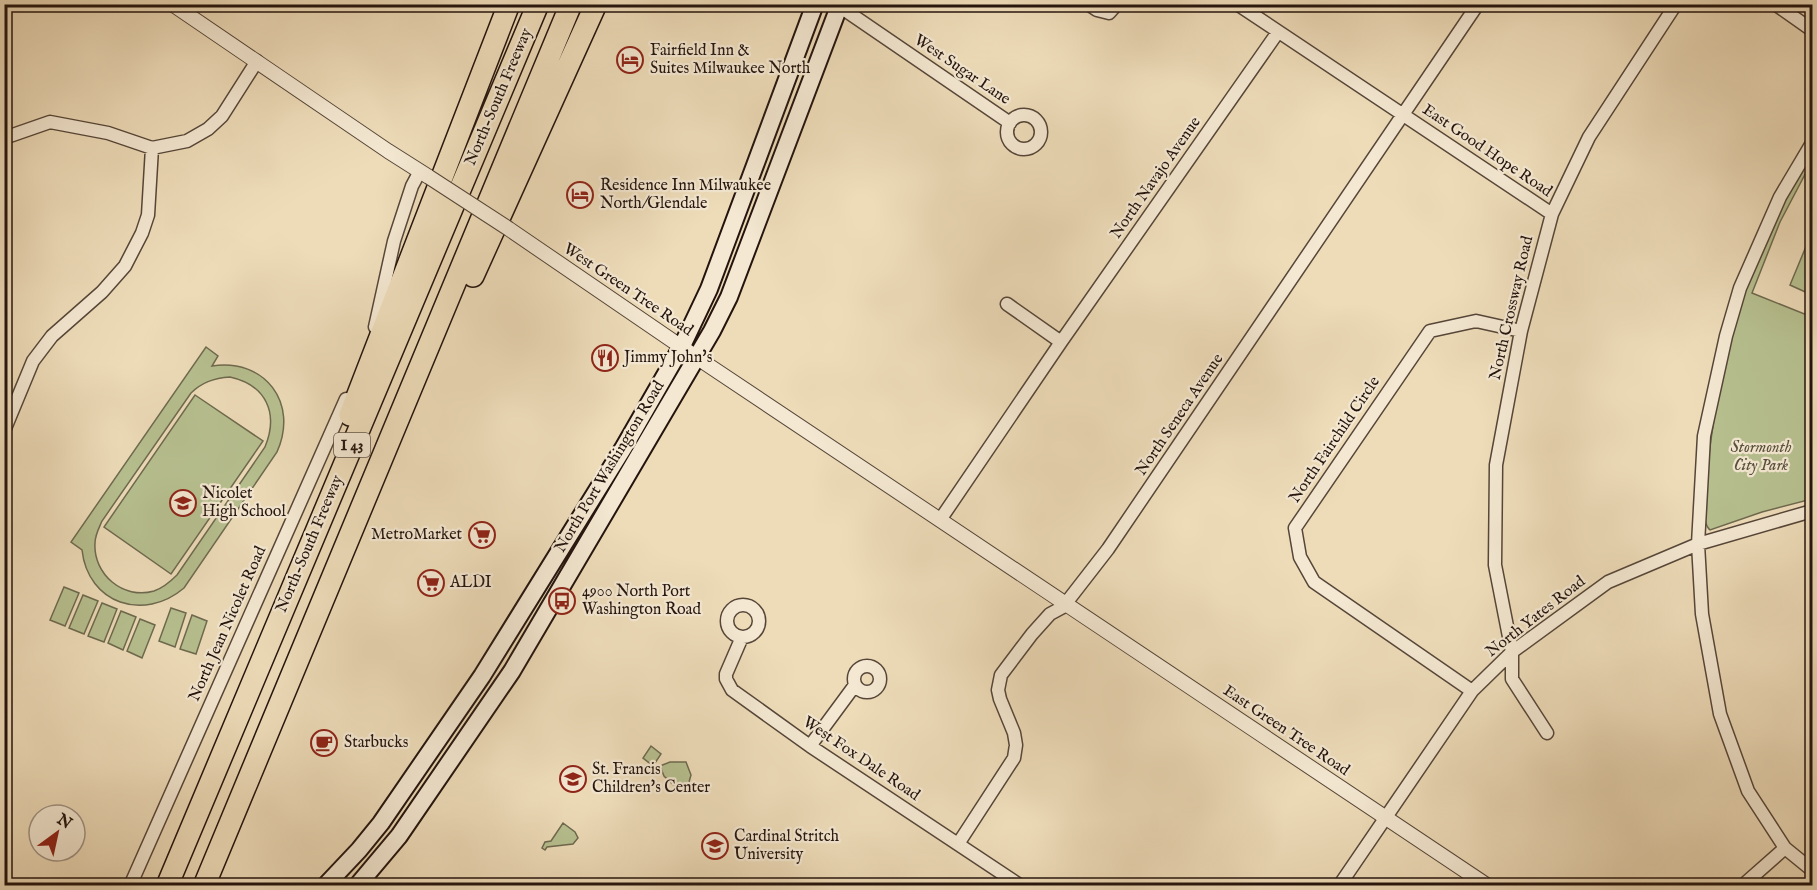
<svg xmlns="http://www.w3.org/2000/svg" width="1817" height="890" font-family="'IM FELL English',serif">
<rect width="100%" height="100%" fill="#eedcb9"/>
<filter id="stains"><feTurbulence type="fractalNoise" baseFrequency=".00333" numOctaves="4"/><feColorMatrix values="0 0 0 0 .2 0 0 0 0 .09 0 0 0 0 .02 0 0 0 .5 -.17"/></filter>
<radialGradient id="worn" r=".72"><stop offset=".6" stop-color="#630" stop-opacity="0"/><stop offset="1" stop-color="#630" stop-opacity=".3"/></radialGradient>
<!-- green -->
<path fill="#b7c090" stroke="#6e6a4f" stroke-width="1.5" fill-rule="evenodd" d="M 1812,152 L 1812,161 L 1780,222 L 1752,293 L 1812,317 L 1812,499 L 1762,512 L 1710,530 C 1700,522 1705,486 1707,473 C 1716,385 1735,295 1776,215 C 1788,194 1801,173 1812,152 Z
M 1812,232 L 1812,295 L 1790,285 Z
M 206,347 L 218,356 L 212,366 C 265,358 299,403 277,452 L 184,588 C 144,622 88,604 82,550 L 71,542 ZM 230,377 C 266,385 279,413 265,447 L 177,575 C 170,582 163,588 154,591 C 123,600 93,574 95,543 C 95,535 99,528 102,521 L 191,393 C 202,382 214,378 230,377 Z
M 195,395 L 263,441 L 171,574 L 104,527 Z
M 64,587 L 79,593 L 65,626 L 50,620 Z
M 83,595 L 98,601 L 84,634 L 69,628 Z
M 102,603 L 117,609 L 104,642 L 88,636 Z
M 171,608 L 186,613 L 175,647 L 159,641 Z
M 121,611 L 136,617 L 123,650 L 108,643 Z
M 192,615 L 207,621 L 196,654 L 180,649 Z
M 140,619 L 155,625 L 142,658 L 127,651 Z
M 651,746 L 661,754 L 653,766 L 643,758 Z
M 670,762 L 686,762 L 691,775 L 687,789 L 681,792 L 664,776 L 660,766 Z
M 563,823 L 575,832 L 578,838 L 573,844 L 547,847 L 545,850 L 542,848 L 545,842 L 551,841 Z"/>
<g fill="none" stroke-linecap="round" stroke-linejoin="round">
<defs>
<path id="minor" d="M 836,4 L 1010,123
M 1088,4 L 1097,10 L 1109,13 L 1117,4
M 1237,4 L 1552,214
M 1775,4 L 1812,30
M1007 132a17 17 0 1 1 34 0a17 17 0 1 1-34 0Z
M 4,138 L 50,122 L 108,133 L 152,148 L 187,141 L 208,129 L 222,116 L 257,61
M 1812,143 L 1780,197 L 1740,288 L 1726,336 L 1704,436 L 1698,544 L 1702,614 L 1720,714 L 1748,791 L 1785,848 L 1812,870
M 1007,304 L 1061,342
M 375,327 L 394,241 L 412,186 L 420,171
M 4,431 L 33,361 L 52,336 L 102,292 L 125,266 L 142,233 L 148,215 L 152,148
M 940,520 L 1061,342 L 1278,32
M727 621a16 16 0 1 1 32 0a16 16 0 1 1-32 0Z
M 742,637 L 726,674 L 726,679 L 732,690 L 810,746 L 1021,886
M854 679a13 13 0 1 1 26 0a13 13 0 1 1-26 0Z
M 1472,691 L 1314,582 L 1300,557 L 1295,528 L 1430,331 L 1476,321 L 1521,331
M 1547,733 L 1512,679 L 1512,652 L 1495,565 L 1496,465 L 1521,331 L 1552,214 L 1589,137 L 1676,4
M 810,746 L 855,685
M 958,844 L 1014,758 L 1016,745 L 1014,733 L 1000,699 L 998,690 L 1001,675 L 1032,634 L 1050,614 L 1063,607 L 1108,549 L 1478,4
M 130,886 L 346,399
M 1339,886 L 1472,691 L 1512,652 L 1608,582 L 1698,544 L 1812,511
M 1742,886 L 1785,848"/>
<path id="tertiary" d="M 172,4 L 388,151 L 429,177
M 509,229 L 705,363 L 1488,886"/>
<path id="secondary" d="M 325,886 L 359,850 L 381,823 L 482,676 L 624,447 L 682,346 L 709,289 L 815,4
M 357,886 L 399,836 L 512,671 L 712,331 L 729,297 L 840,4"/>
<path id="motorway" d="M 473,276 L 596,4
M 350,415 L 509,4
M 167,886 L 538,4
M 204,886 L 571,4"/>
</defs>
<!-- minor casing -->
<use href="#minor" stroke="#564639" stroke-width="15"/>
<!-- tertiary casing -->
<use href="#tertiary" stroke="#564639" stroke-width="16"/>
<!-- secondary casing -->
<use href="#secondary" stroke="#24140e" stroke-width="20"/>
<!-- motorway casing -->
<use href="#motorway" stroke="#24140e" stroke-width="24"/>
<!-- minor -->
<use href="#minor" stroke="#f4e8d2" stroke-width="12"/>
<!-- tertiary -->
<use href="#tertiary" stroke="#f4e8d2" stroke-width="14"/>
<!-- secondary -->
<use href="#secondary" stroke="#f4e8d2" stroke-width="16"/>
<!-- motorway -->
<use href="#motorway" stroke="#eedcb9" stroke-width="21"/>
<defs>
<path id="tertiary-bridge" d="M 429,177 L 509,229"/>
</defs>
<!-- tertiary-bridge casing -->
<use href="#tertiary-bridge" stroke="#564639" stroke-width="16" stroke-linecap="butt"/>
<!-- tertiary-bridge -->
<use href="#tertiary-bridge" stroke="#f4e8d2" stroke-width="14"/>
</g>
<!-- icons -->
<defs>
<symbol id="hotel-ring" viewBox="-11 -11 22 22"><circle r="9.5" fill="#f4e8d2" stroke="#8f2418" stroke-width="1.5"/><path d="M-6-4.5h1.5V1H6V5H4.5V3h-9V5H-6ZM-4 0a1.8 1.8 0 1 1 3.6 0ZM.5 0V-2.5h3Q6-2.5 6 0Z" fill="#8f2418"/></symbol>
<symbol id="restaurant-ring" viewBox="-11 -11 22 22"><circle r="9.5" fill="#f4e8d2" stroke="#8f2418" stroke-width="1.5"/><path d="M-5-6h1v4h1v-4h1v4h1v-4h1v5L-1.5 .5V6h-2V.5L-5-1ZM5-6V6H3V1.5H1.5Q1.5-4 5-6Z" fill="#8f2418"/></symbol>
<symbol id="school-ring" viewBox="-11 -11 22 22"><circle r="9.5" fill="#f4e8d2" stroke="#8f2418" stroke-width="1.5"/><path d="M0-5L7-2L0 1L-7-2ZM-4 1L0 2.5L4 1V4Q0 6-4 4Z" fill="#8f2418"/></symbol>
<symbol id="supermarket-ring" viewBox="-11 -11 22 22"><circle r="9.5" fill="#f4e8d2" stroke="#8f2418" stroke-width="1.5"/><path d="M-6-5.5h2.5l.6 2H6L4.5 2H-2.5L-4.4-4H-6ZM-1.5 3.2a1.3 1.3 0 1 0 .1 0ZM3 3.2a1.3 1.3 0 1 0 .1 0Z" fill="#8f2418"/></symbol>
<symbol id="bus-ring" viewBox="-11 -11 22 22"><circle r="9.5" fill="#f4e8d2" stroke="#8f2418" stroke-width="1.5"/><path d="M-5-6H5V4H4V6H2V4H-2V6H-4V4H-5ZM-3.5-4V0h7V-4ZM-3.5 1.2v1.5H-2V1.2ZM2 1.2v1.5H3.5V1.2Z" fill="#8f2418"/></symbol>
<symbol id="cafe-ring" viewBox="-11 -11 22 22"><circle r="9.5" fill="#f4e8d2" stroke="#8f2418" stroke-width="1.5"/><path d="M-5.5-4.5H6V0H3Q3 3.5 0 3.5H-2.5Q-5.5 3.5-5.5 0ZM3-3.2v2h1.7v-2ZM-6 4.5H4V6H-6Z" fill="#8f2418"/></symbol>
</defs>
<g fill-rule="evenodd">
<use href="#hotel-ring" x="615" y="45" width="30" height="30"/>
<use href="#hotel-ring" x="565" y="180" width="30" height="30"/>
<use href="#restaurant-ring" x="590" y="343" width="30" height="30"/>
<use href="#school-ring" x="168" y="488" width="30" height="30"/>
<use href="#supermarket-ring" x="467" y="520" width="30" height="30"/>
<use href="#supermarket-ring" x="416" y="568" width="30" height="30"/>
<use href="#bus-ring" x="547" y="586" width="30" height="30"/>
<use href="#cafe-ring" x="309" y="728" width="30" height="30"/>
<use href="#school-ring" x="558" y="764" width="30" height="30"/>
<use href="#school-ring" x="700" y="831" width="30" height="30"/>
</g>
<g text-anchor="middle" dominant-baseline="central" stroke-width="4.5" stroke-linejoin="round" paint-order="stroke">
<!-- shield labels -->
<rect fill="#f4e8d2" stroke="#625449" stroke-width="1.5" x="334" y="433" width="36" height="24" rx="4.5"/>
<g font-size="15" font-weight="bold" fill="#24140e">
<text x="352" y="445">I 43</text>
</g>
<!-- poi labels -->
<g font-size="16" fill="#24140e" stroke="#f4e8d2" text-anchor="start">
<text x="650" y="51">Fairfield Inn &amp;<tspan x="650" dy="18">Suites Milwaukee North</tspan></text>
<text x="600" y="186">Residence Inn Milwaukee<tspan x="600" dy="18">North/Glendale</tspan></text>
<text x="624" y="358">Jimmy John's</text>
<text x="202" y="494">Nicolet<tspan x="202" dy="18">High School</tspan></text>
<text x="462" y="535" text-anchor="end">MetroMarket</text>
<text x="450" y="583">ALDI</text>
<text x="582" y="592">4900 North Port<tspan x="582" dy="18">Washington Road</tspan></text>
<text x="344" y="743">Starbucks</text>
<text x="592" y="770">St. Francis<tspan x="592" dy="18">Children's Center</tspan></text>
<text x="734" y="837">Cardinal Stritch<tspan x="734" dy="18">University</tspan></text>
</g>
<!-- street labels -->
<g font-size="16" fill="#24140e" stroke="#f4e8d2">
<text transform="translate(962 70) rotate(34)">West Sugar Lane</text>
<text transform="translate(499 97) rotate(-67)">North-South Freeway</text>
<text transform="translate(1487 151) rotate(34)">East Good Hope Road</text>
<text transform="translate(1156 178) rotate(-55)">North Navajo Avenue</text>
<text transform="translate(628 290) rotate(34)">West Green Tree Road</text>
<text transform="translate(1512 308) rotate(-77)">North Crossway Road</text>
<text transform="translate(1180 415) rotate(-56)">North Seneca Avenue</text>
<text transform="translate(1335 440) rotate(-56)">North Fairchild Circle</text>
<text transform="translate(610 467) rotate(-59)">North Port Washington Road</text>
<text transform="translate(310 544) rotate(-67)">North-South Freeway</text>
<text transform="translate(1536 617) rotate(-38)">North Yates Road</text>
<text transform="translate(228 624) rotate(-66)">North Jean Nicolet Road</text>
<text transform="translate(1286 731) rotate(34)">East Green Tree Road</text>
<text transform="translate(861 759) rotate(34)">West Fox Dale Road</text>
</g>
<!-- park labels -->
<g font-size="16" font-style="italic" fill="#57503c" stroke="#f4e8d2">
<text x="1761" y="448">Stormonth<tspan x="1761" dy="18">City Park</tspan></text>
</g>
</g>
<!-- margin -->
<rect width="1817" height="890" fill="none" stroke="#eedcb9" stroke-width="24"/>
<rect x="6" y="6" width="1805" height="878" fill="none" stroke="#24140e" stroke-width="3"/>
<rect x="12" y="12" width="1793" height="866" fill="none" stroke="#24140e" stroke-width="1.5"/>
<!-- north arrow -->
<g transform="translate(57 833) rotate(33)"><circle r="28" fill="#f4e8d2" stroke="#a19384" stroke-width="1.5"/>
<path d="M0-4.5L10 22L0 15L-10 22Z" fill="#8f2418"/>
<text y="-9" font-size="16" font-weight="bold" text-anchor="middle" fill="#24140e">N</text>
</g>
<rect width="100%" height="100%" filter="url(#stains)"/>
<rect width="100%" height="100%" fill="url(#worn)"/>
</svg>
